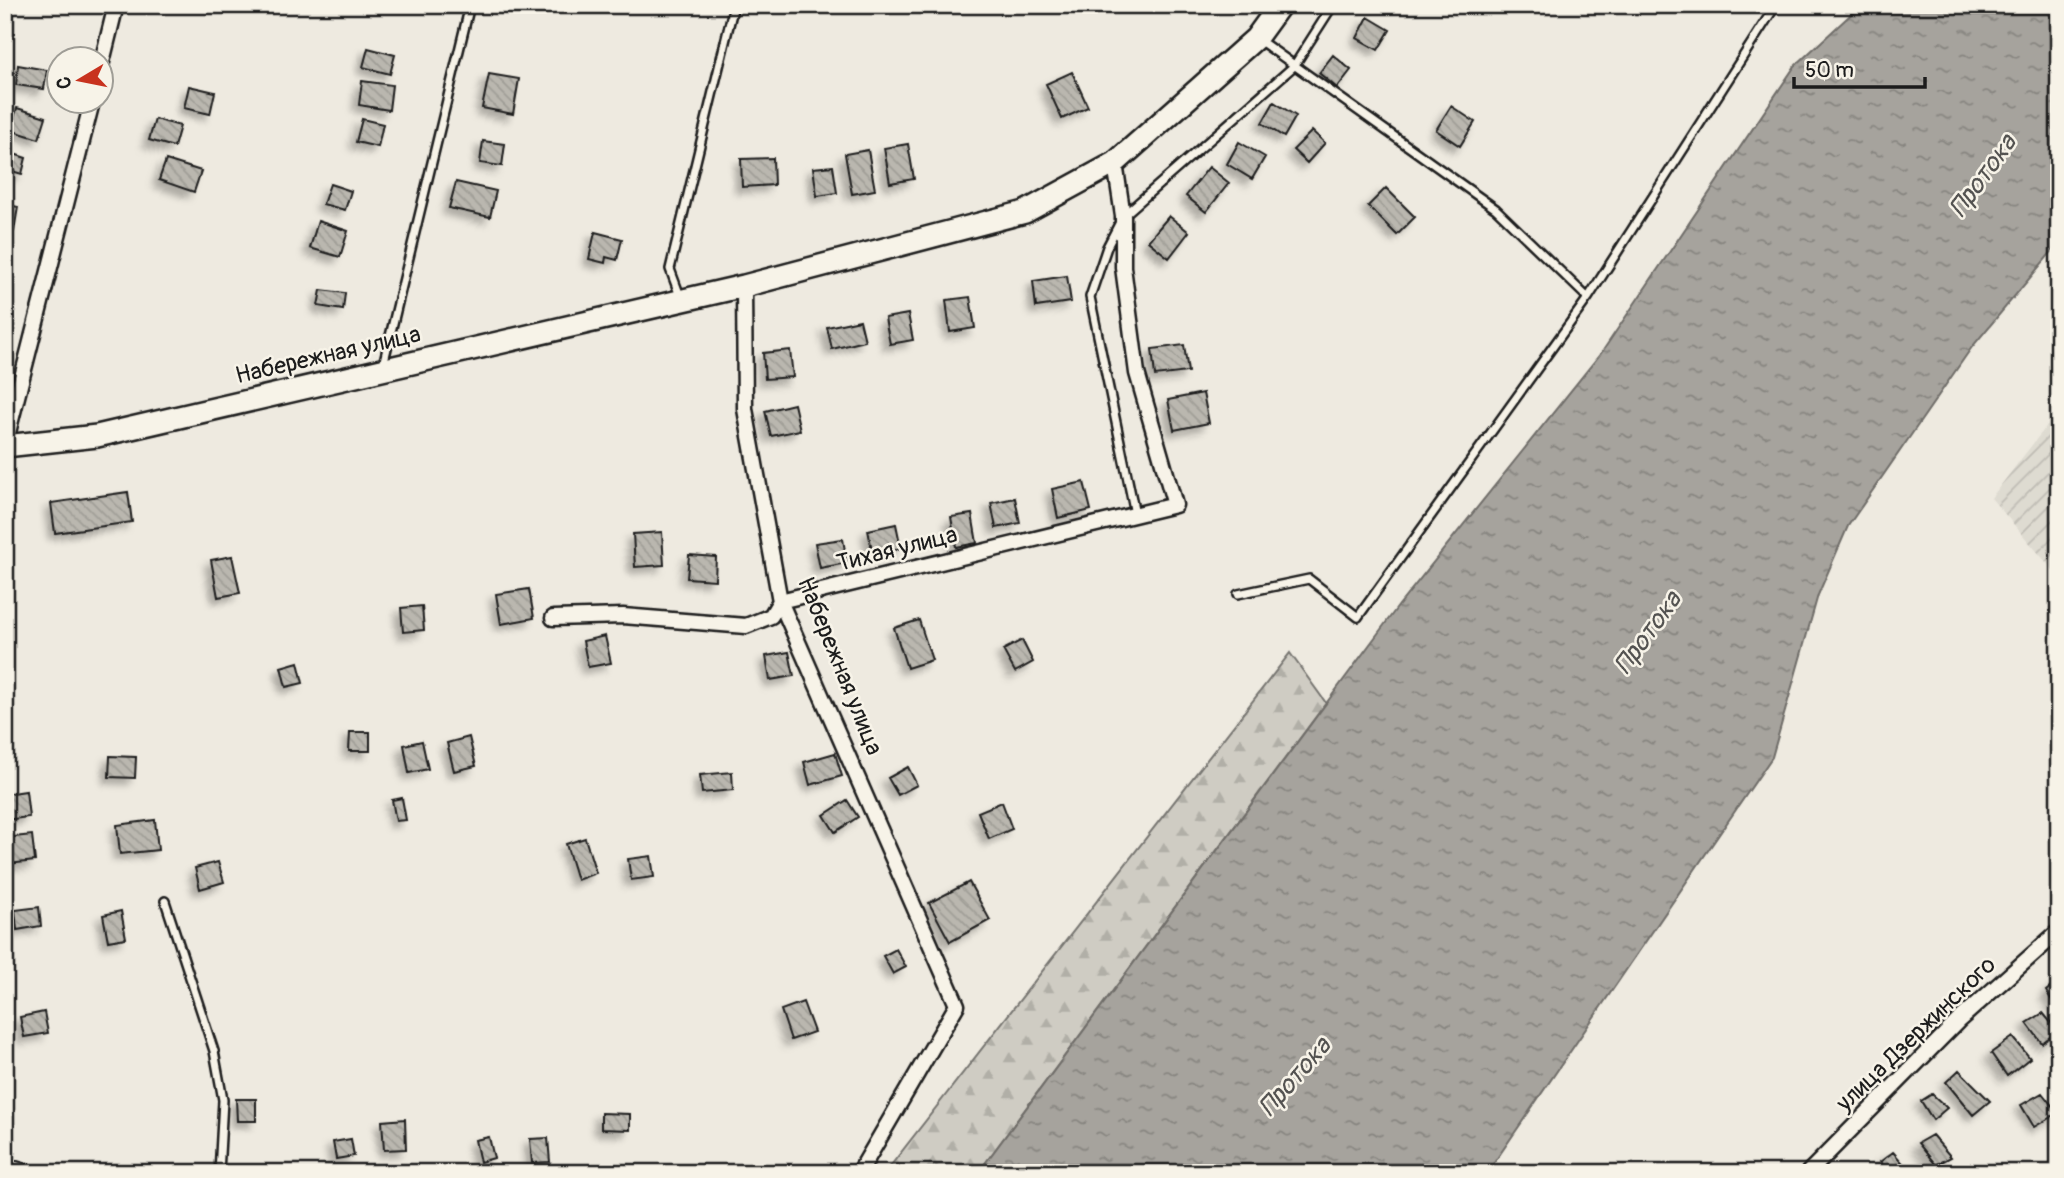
<svg xmlns="http://www.w3.org/2000/svg" width="2064" height="1178" font-family="Pangolin,sans-serif">
<defs>
<pattern id="industrial-furrows" width="10" height="10" patternUnits="userSpaceOnUse" patternTransform="scale(1.75)"><rect width="10" height="10" fill="#dedbd1"/><path d="M-1 1l2-2M0 10L10 0M9 11l2-2" fill="none" stroke="#bebbb3"/></pattern>
<pattern id="forest-firs" width="22" height="20" patternUnits="userSpaceOnUse" patternTransform="scale(1.75)"><rect width="22" height="20" fill="#cfccc3"/><path d="M5 1l3.5 6h-7zM16 11l3.5 6h-7z" fill="#b1afa7"/></pattern>
<pattern id="water-ripples" width="26" height="14" patternUnits="userSpaceOnUse" patternTransform="scale(1.75)"><rect width="26" height="14" fill="#a6a39d"/><path d="M2 4q2-2 4 0t4 0M15 11q2-2 4 0t4 0" fill="none" stroke="#86847f"/></pattern>
<pattern id="building-back-hatch" width="6" height="6" patternUnits="userSpaceOnUse" patternTransform="scale(1.75)"><rect width="6" height="6" fill="#bab7af"/><path d="M-1 5l2 2M0 0l6 6M5-1l2 2" fill="none" stroke="#9f9d96"/></pattern>
<filter id="shadow"><feDropShadow dx="-6" dy="6" stdDeviation="3.5" flood-color="#0004"/></filter>
</defs>
<rect width="100%" height="100%" fill="#eeeae0"/>
<filter id="ink" filterUnits="userSpaceOnUse"><feTurbulence type="fractalNoise" baseFrequency=".0143" numOctaves="2"/><feDisplacementMap in="SourceGraphic" scale="14" xChannelSelector="R" yChannelSelector="G"/><feConvolveMatrix kernelMatrix="1 2 1 2 8 2 1 2 1" color-interpolation-filters="sRGB"/></filter>
<g filter="url(#ink)">
<!-- industrial -->
<path fill="url(#industrial-furrows)" d="M 2059,410 L 2059,577 L 1991,498 Z"/>
<!-- forest -->
<path fill="url(#forest-firs)" stroke="#767470" stroke-width="2" d="M 1290,653 L 1326,703 L 978,1173 L 885,1173 Z"/>
<!-- water -->
<path fill="url(#water-ripples)" stroke="#6f6d69" stroke-width="2" d="M 1861,5 L 2059,5 L 2059,243 L 1972,347 L 1848,526 L 1818,595 L 1772,757 L 1487,1173 L 978,1173 L 1399,605 L 1602,352 L 1795,66 Z"/>
<!-- building -->
<path fill="url(#building-back-hatch)" stroke="#1c1c1c" stroke-width="2" filter="url(#shadow)" d="M 1368,17 L 1390,30 L 1378,50 L 1357,38 Z
M 368,48 L 395,55 L 390,74 L 363,67 Z
M 1333,55 L 1351,70 L 1337,88 L 1319,73 Z
M 18,65 L 47,70 L 44,89 L 16,85 Z
M 1072,72 L 1088,107 L 1062,119 L 1046,84 Z
M 489,74 L 519,79 L 513,114 L 482,108 Z
M 362,81 L 392,85 L 389,110 L 359,105 Z
M 189,86 L 215,92 L 210,114 L 184,108 Z
M 1274,102 L 1296,116 L 1284,137 L 1262,123 Z
M 1451,106 L 1475,122 L 1460,146 L 1436,130 Z
M 17,108 L 46,117 L 39,139 L 10,130 Z
M 155,119 L 180,126 L 174,147 L 149,140 Z
M 362,119 L 383,124 L 378,147 L 356,142 Z
M 1312,131 L 1325,143 L 1307,163 L 1293,150 Z
M 483,141 L 505,144 L 502,166 L 480,163 Z
M 1239,142 L 1265,157 L 1252,179 L 1227,164 Z
M 908,144 L 914,179 L 890,183 L 884,148 Z
M 868,150 L 875,190 L 852,194 L 845,154 Z
M 5,151 L 26,158 L 22,174 L 5,169 Z
M 773,158 L 774,185 L 742,187 L 741,159 Z
M 166,160 L 201,171 L 194,192 L 159,180 Z
M 833,166 L 837,193 L 817,196 L 813,168 Z
M 1209,167 L 1229,183 L 1206,212 L 1186,196 Z
M 456,182 L 496,191 L 490,217 L 449,208 Z
M 330,184 L 351,191 L 345,210 L 323,204 Z
M 1386,188 L 1415,217 L 1397,235 L 1368,206 Z
M 5,204 L 18,207 L 14,231 L 5,229 Z
M 1169,216 L 1189,232 L 1169,258 L 1148,241 Z
M 318,221 L 348,231 L 340,257 L 310,248 Z
M 595,232 L 622,239 L 617,260 L 606,257 L 605,263 L 589,259 Z
M 1067,276 L 1071,302 L 1036,307 L 1033,281 Z
M 321,290 L 345,293 L 343,310 L 318,306 Z
M 970,297 L 975,328 L 950,332 L 946,300 Z
M 908,314 L 913,340 L 890,344 L 885,318 Z
M 860,320 L 865,341 L 832,349 L 827,327 Z
M 1184,345 L 1188,372 L 1155,376 L 1152,349 Z
M 790,350 L 793,377 L 765,379 L 763,353 Z
M 1203,393 L 1209,423 L 1174,430 L 1168,400 Z
M 794,404 L 800,430 L 771,436 L 765,411 Z
M 1084,482 L 1091,510 L 1058,518 L 1052,489 Z
M 128,492 L 132,522 L 55,533 L 51,503 Z
M 1015,498 L 1020,523 L 996,528 L 991,503 Z
M 972,514 L 977,543 L 956,547 L 951,517 Z
M 896,524 L 901,548 L 873,555 L 868,530 Z
M 662,532 L 664,565 L 635,567 L 633,534 Z
M 843,539 L 847,563 L 820,568 L 815,543 Z
M 689,555 L 716,557 L 715,580 L 687,578 Z
M 232,556 L 240,593 L 218,597 L 211,560 Z
M 529,589 L 534,618 L 501,624 L 496,594 Z
M 422,606 L 424,630 L 403,632 L 401,608 Z
M 919,620 L 932,660 L 907,668 L 894,628 Z
M 605,636 L 611,663 L 588,667 L 583,641 Z
M 1022,640 L 1033,662 L 1015,672 L 1003,650 Z
M 789,652 L 794,676 L 770,680 L 766,656 Z
M 298,662 L 303,683 L 286,687 L 281,667 Z
M 350,732 L 370,732 L 370,751 L 349,751 Z
M 469,737 L 476,766 L 454,771 L 447,743 Z
M 422,741 L 428,769 L 409,773 L 404,745 Z
M 835,753 L 842,776 L 810,785 L 804,762 Z
M 110,756 L 136,757 L 135,778 L 109,777 Z
M 908,767 L 917,785 L 898,795 L 888,778 Z
M 732,772 L 733,790 L 702,793 L 700,775 Z
M 26,791 L 29,817 L 5,820 L 5,794 Z
M 402,798 L 406,820 L 396,821 L 392,800 Z
M 847,800 L 858,817 L 835,832 L 824,815 Z
M 1002,802 L 1012,829 L 989,839 L 978,812 Z
M 155,820 L 158,850 L 120,854 L 117,825 Z
M 32,835 L 35,861 L 8,864 L 5,838 Z
M 585,838 L 596,873 L 577,880 L 566,844 Z
M 651,856 L 654,877 L 631,880 L 628,859 Z
M 218,862 L 224,882 L 200,889 L 195,868 Z
M 969,882 L 990,920 L 950,942 L 929,903 Z
M 39,907 L 41,926 L 17,930 L 15,910 Z
M 121,911 L 126,938 L 108,941 L 103,915 Z
M 896,949 L 906,967 L 893,974 L 883,956 Z
M 2057,982 L 2059,984 L 2059,1012 L 2046,991 Z
M 803,1002 L 814,1032 L 791,1040 L 781,1010 Z
M 44,1012 L 48,1033 L 24,1037 L 20,1017 Z
M 2043,1013 L 2058,1031 L 2042,1043 L 2027,1023 Z
M 2013,1037 L 2030,1058 L 2007,1076 L 1991,1053 Z
M 1959,1070 L 1990,1101 L 1973,1115 L 1946,1082 Z
M 2042,1093 L 2058,1113 L 2034,1127 L 2021,1105 Z
M 1932,1094 L 1947,1108 L 1933,1120 L 1921,1101 Z
M 236,1099 L 256,1099 L 256,1121 L 237,1121 Z
M 601,1113 L 630,1114 L 630,1130 L 601,1129 Z
M 405,1119 L 406,1149 L 384,1150 L 382,1121 Z
M 1932,1135 L 1951,1157 L 1936,1165 L 1918,1143 Z
M 489,1137 L 494,1158 L 480,1162 L 475,1140 Z
M 548,1138 L 550,1162 L 532,1163 L 530,1139 Z
M 351,1139 L 354,1156 L 336,1159 L 333,1142 Z
M 1893,1152 L 1907,1168 L 1901,1173 L 1890,1173 L 1880,1162 Z"/>
<g fill="none" stroke-linecap="round" stroke-linejoin="round">
<defs>
<path id="lane" d="M 1259,40 L 1496,209 L 1588,298
M 680,296 L 670,269 L 734,5
M 383,365 L 470,5
M 1135,514 L 1090,297 L 1107,247 L 1123,216 L 1294,66 L 1333,5
M 1238,594 L 1309,579 L 1358,617 L 1588,298 L 1776,5
M 165,901 L 214,1051 L 223,1100 L 219,1173"/>
<path id="street" d="M 102,62 L 116,5
M 744,286 L 745,409 L 780,601 L 957,1005 L 859,1173
M 5,444 L 92,102
M 553,618 L 623,616 L 746,626 L 771,616 L 780,601 L 1175,505 L 1137,373 L 1123,267 L 1123,216 L 1115,163
M 5,1166 L 29,1173
M 1808,1173 L 1958,1021 L 2059,931"/>
<path id="secondary" d="M 5,446 L 97,436 L 744,286 L 1025,212 L 1115,163 L 1256,38 L 1280,5"/>
</defs>
<!-- lane casing -->
<use href="#lane" stroke="#1c1c1c" stroke-width="12"/>
<!-- street casing -->
<use href="#street" stroke="#1c1c1c" stroke-width="19"/>
<!-- secondary casing -->
<use href="#secondary" stroke="#1c1c1c" stroke-width="26"/>
<!-- lane -->
<use href="#lane" stroke="#f7f3e8" stroke-width="7"/>
<!-- street -->
<use href="#street" stroke="#f7f3e8" stroke-width="14"/>
<!-- secondary -->
<use href="#secondary" stroke="#f7f3e8" stroke-width="21"/>
</g>
</g>
<g text-anchor="middle" dominant-baseline="central" stroke-width="5" stroke-linejoin="round" paint-order="stroke">
<!-- street labels -->
<g font-size="24" fill="#1c1c1c" stroke="#f7f3e8">
<text transform="translate(328 355) rotate(-13)">Набережная улица</text>
<text transform="translate(897 549) rotate(-14)">Тихая улица</text>
<text transform="translate(840 666) rotate(68)">Набережная улица</text>
<text transform="translate(1916 1034) rotate(-44)">улица Дзержинского</text>
</g>
<!-- water labels -->
<g font-size="26" font-style="italic" fill="#535250" stroke="#f7f3e8">
<text transform="translate(1983 176) rotate(-54)">Протока</text>
<text transform="translate(1648 633) rotate(-54)">Протока</text>
<text transform="translate(1295 1077) rotate(-49)">Протока</text>
</g>
</g>
<!-- margin -->
<rect width="2064" height="1178" fill="none" stroke="#f7f3e8" stroke-width="28"/>
<rect x="14" y="14" width="2036" height="1150" fill="none" stroke="#1c1c1c" stroke-width="2.5" filter="url(#ink)"/>
<!-- north arrow -->
<g transform="translate(80 80) rotate(260)"><circle r="33" fill="#f7f3e8" stroke="#9f9d96" stroke-width="2"/>
<path d="M0-5L12 26L0 18L-12 26Z" fill="#c8321e"/>
<text y="-10" font-size="19" font-weight="bold" text-anchor="middle" fill="#1c1c1c">С</text>
</g>
<!-- scale -->
<path d="M1794 77v10h131v-10" fill="none" stroke="#1c1c1c" stroke-width="3.5"/>
<text x="1805" y="77" font-size="21" fill="#1c1c1c" stroke="#f7f3e8" stroke-width="5" paint-order="stroke">50 m</text>
</svg>
